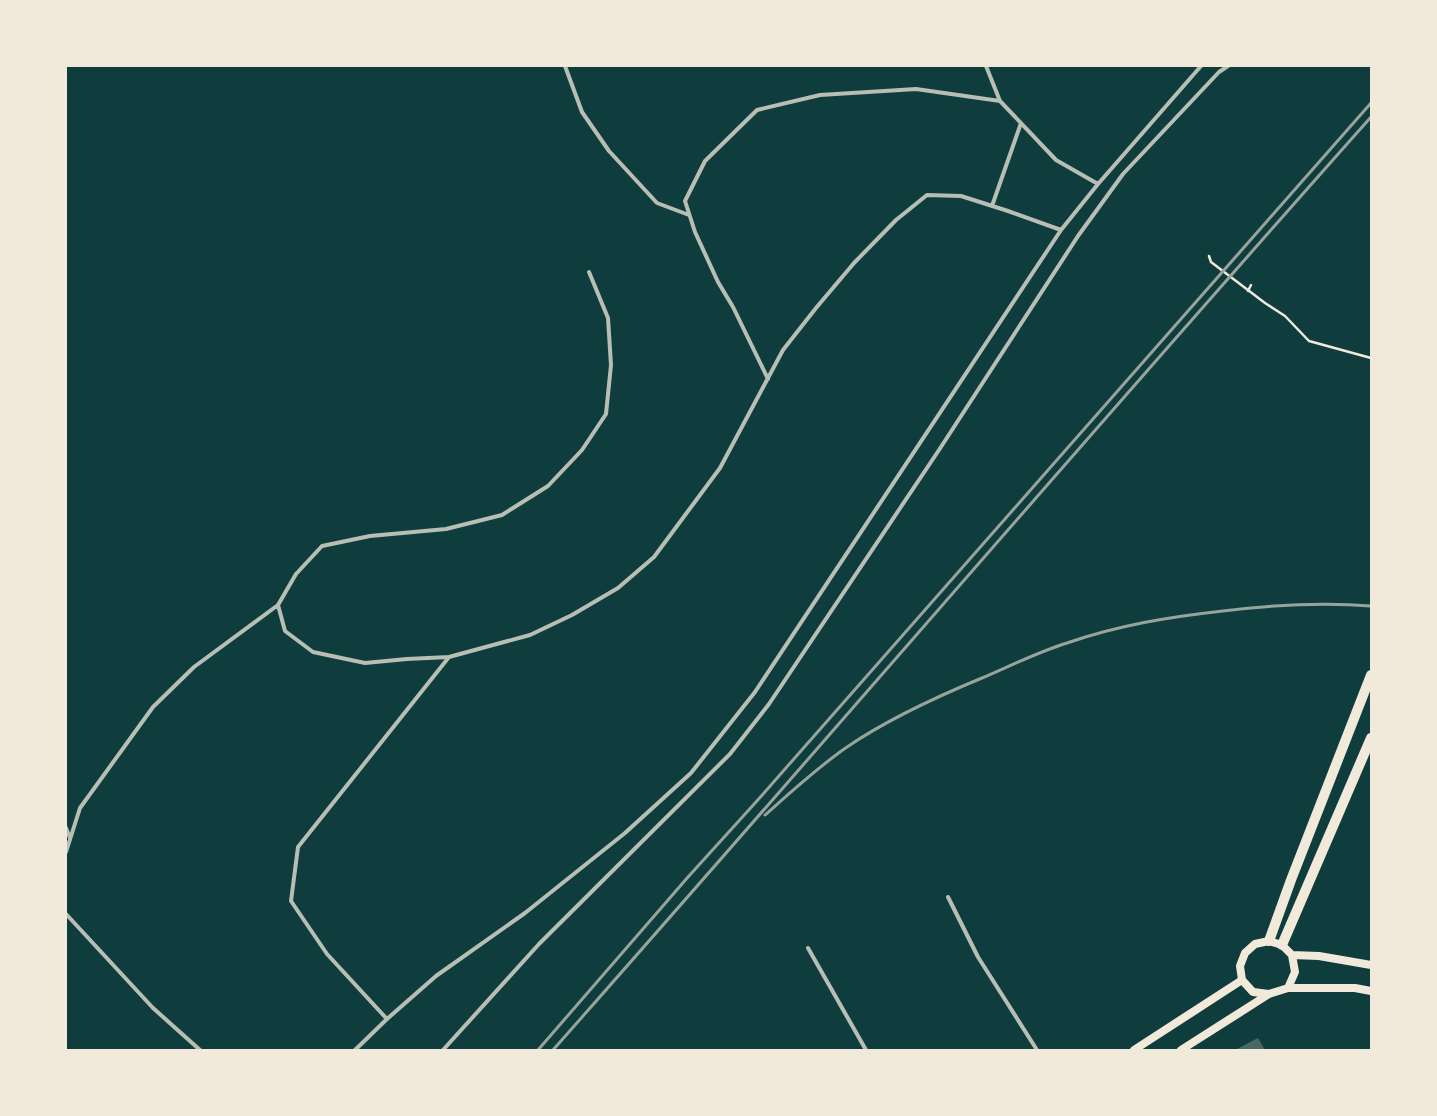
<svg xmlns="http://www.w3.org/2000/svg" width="1437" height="1116" font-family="'Roboto Serif',serif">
<rect width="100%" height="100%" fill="#0f3d3e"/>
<!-- building -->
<path fill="#486865" d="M 1258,1038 L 1265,1050 L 1235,1050 Z"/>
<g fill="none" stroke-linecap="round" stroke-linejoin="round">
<!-- path -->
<path stroke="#f1e9da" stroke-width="2.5" d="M 1209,256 L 1211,262 L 1265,303 L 1285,316 L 1309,341 L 1371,358
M 1248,291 L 1251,285"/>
<!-- minor -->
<path stroke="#b8beb3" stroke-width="4" d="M 565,66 L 582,112 L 609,151 L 657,203 L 689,215
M 986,66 L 1000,101 L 1056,160 L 1098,184
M 992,206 L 1021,123
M 589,272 L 608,318 L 611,365 L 606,414 L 582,450 L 548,486 L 502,515 L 446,529 L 370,536 L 322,546 L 296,574 L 278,605 L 285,631 L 313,652 L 365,663 L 407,659 L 449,657 L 530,635 L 572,615 L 618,588 L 654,557 L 720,468 L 783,350 L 816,308 L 854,263 L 896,220 L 927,195 L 961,196 L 1008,211 L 1061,230
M 768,379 L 733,307 L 718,282 L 695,232 L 685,201 L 705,161 L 757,110 L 820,95 L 916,89 L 1000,101
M 66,828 L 70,838
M 66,852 L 80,808 L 153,707 L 194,667 L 278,605
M 948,897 L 978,957 L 1037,1050
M 66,914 L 153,1008 L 200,1050
M 808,948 L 866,1050
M 387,1019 L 327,954 L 291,901 L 298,847 L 449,657
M 355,1050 L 387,1019 L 436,976 L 525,913 L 625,833 L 691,773 L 755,692 L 1061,230 L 1098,184 L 1201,66
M 443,1050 L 539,944 L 730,754 L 769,704 L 939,450 L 1078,236 L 1123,174 L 1219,72 L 1228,66"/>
<!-- secondary -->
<path stroke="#f1e9da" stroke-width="8" d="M 1269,941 L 1282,945 L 1292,955 L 1295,972 L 1288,988 L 1269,994 L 1253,992 L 1242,980 L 1240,966 L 1245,953 L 1255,944 Z
M 1292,955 L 1319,956 L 1371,965
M 1288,988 L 1355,988 L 1371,991
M 1134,1050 L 1242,980
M 1181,1050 L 1269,994"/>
<!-- primary -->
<path stroke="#f1e9da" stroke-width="10" d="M 1269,941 L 1291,880 L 1371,675
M 1282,945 L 1371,738"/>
<!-- rail -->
<path stroke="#97a49c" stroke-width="3" d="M 765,815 C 792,791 818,767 847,747 C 888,719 936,697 982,678 C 1010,666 1038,652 1067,643 C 1119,625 1169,617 1223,611 C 1272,605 1321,602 1371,606
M 538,1050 L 688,877 L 756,802 L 1371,103
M 553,1050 C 827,740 1096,426 1371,117"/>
</g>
<!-- border -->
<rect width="1437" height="1116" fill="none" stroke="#f1e9da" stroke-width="134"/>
</svg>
